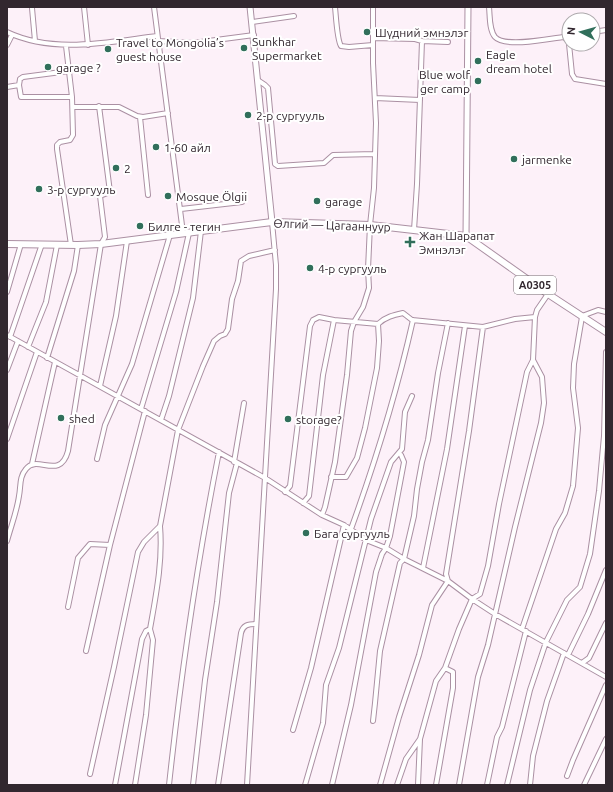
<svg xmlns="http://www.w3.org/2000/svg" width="613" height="792" font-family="Ubuntu,sans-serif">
<rect width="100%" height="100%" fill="#fdf1f9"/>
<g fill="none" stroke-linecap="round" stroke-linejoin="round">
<defs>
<path id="minor" d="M 84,7 L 88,45
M 154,7 L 183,233
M 335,7 C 336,16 337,40 341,46 L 349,47 L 373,45
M 489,7 C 490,16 489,30 495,37 C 505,48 549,39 563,37 L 567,39 L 569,43
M 32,8 L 35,41
M 252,22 L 294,16
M 7,32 C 53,54 108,42 157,36
M 593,32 L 606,30
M 373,38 L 415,39 L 422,41
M 158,41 L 193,43 L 254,35
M 569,44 L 572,74 L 575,79 L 606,84
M 7,45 L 12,35
M 66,46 L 72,97 L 73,135 L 70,140 L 60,142 L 57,145 L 57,149 L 71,245
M 69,71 L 23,77 L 20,79 L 19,85 L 21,97 L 72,97
M 259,81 L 265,85 L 268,88 L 275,164 L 278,166 L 324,163 L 333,155 L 375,154
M 7,87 L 19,85
M 375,98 L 420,100
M 73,107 L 119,107 L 137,116 L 143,117 L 168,113
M 140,117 L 148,195
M 181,209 L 242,202
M 414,230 L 417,184 L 422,41 L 448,42
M 7,292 L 21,244
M 582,316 L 598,310 L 606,312
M 334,320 L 378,324 C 385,317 394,315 403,313 L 412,320 L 483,327 L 515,319 L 535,317 L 537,310 L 548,294
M 7,335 L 265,478 L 322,515 L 344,525 L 366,540 L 386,548 L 404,559 L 448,581 L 472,599 L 495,614 L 606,677
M 10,337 L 42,244
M 28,347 L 46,302 L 57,245
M 47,358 L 74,271 L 78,245
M 7,370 L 18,341
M 100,386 L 116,316 L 127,241
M 141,409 L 176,292 L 189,233
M 161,420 L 169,396 L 193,298 L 201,231
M 7,439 L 37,352
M 97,459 L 105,425 L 132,364 L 170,235
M 234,462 L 244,403
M 32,464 L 55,362
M 331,477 L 346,477 L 357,458 L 365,428 L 377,368 L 379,341 L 378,324
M 285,492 L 290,486 L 310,326 L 313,320 L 319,317 L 334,320 L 323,375 L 309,496 L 303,503
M 322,515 L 325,507 L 335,462 L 347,375 L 351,331 L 354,322 L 363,307 L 369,288 L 368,269 L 370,225 L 374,188 L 376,123 L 373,63 L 373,7
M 351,529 C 376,460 397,391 413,320
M 7,541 C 11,526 17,511 19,496 C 21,486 19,477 26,469 C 37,454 60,481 68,451 L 101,244 L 105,237 L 100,196 L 110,192 L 99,106
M 423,568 L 447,449 L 465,326
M 68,607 L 78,558 L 90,544 L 110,545
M 522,629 L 556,529 L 565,513 L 573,486 L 578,428 L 573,388 L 574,364 L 582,317
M 86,651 L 110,545 L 145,411
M 568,655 L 588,614 L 606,570
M 582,663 L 589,658 L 606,623
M 373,721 L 375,703 L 380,651 L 400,563 L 404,559 L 414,516 L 417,489 L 422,462 L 428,440 L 438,373 L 448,323
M 293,730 L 311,668 L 344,525
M 90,774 L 114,667 L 138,552 L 144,542 L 160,526 L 178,430 L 203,366 L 214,341 L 220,336 L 225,334 L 228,329 L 232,299 L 238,281 L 241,261 L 249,256 L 275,250
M 567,776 L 573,760 L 606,685
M 115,785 L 142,639 L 146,631 L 150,629 C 156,595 163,561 160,526
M 135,785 L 146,715 L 153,640 L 150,629
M 169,785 C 181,674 197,563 219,452
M 193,785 L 205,680 L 217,602 L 229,493 L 237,463
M 218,785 L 241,633 C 243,625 248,624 256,624
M 247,785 L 276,289 L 276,265 L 272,222
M 305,785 L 323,723 L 326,685 L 339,648 L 371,519 L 391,462 L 402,449 L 405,412 L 412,396
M 332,785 L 351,705 L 376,572 L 382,554 L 386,548 L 390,536 L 404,462 L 401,455
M 380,785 L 399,717 L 419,655 L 432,605 L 448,581 L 446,574 L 469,431 L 483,327
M 397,785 L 406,759 L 420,739 L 436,681 L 445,668 L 459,629 L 472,599 L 480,594 L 488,566 L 499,504 L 527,372 L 533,360 L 535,317
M 418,785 L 420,739
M 436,785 L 453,688 L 453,672 L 445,668
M 459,785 L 478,677 L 488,645 L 515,527 L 541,423 L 544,403 L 542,377 L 533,360
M 487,785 L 497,737 L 502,727 L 526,631
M 507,785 L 530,690 L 546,642 L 567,600 L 580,587 L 590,554 L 599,491 L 604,436 L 606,352
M 530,785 L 533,756 L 547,701 L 564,653
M 584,785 L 606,739"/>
<path id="major" d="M 250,7 L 272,222
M 466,236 L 468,7"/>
<path id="highway" d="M 7,244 L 78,245 L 101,244 L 272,222 L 370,225 L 466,236 L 548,294 L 606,332"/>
</defs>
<!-- minor casing -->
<use href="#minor" stroke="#ab90a3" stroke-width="6"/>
<!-- major casing -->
<use href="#major" stroke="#ab90a3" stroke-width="7"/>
<!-- highway casing -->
<use href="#highway" stroke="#ab90a3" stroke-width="8"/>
<!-- minor -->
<use href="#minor" stroke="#fff" stroke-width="4"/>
<!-- major -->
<use href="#major" stroke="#fff" stroke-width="5"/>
<!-- highway -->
<use href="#highway" stroke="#fff" stroke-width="6"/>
</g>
<!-- markers -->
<g fill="#316f5b" stroke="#fff" stroke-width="1.5">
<circle cx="367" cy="32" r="4"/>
<circle cx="244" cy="48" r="4"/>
<circle cx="108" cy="49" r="4"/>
<circle cx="478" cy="61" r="4"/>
<circle cx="48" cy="67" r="4"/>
<circle cx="478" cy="81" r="4"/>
<circle cx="248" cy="115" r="4"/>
<circle cx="156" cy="147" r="4"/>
<circle cx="514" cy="159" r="4"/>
<circle cx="116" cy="168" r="4"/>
<circle cx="39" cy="189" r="4"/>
<circle cx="168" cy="196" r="4"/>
<circle cx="317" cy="201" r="4"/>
<circle cx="140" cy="226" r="4"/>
<path d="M408 236h4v4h4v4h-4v4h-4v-4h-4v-4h4z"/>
<circle cx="310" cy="268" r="4"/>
<circle cx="61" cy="418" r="4"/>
<circle cx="288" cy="419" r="4"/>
<circle cx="306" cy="533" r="4"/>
</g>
<g text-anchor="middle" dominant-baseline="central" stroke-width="4" stroke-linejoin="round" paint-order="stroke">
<!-- shield labels -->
<rect fill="#fff" stroke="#70686d" stroke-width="1" x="514" y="276" width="42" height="18" rx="3"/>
<g font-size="11" font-weight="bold" fill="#32272f">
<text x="535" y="285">A0305</text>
</g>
<!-- poi labels -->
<g font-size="12" fill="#32272f" stroke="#fff" text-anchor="start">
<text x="375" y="32">Шүдний эмнэлэг</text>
<text x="252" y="41">Sunkhar<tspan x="252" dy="14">Supermarket</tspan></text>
<text x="116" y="42">Travel to Mongolia’s<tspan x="116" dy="14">guest house</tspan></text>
<text x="486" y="54">Eagle<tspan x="486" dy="14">dream hotel</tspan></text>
<text x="56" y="67">garage ?</text>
<text x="470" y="74" text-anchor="end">Blue wolf<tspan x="470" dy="14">ger camp</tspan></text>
<text x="256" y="115">2-р сургууль</text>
<text x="164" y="147">1-60 айл</text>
<text x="522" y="159">jarmenke</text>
<text x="124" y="168">2</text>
<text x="47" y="189">3-р сургууль</text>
<text x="176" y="196">Mosque Ölgii</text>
<text x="325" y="201">garage</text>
<text x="148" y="226">Билге - тегин</text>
<text x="419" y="235">Жан Шарапат<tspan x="419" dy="14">Эмнэлэг</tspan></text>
<text x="318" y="268">4-р сургууль</text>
<text x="69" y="418">shed</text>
<text x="296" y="419">storage?</text>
<text x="314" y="533">Бага сургууль</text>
</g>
<!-- street labels -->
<g font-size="12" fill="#32272f" stroke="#fff">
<text transform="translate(332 225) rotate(2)">Өлгий — Цагааннуур</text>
</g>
</g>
<!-- border -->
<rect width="613" height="792" fill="none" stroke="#32272f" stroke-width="16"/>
<!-- north arrow -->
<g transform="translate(581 32) rotate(276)"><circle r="19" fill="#ffffff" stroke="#ada9ac"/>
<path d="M0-3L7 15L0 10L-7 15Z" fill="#316f5b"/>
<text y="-6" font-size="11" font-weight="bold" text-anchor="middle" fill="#32272f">N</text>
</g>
</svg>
